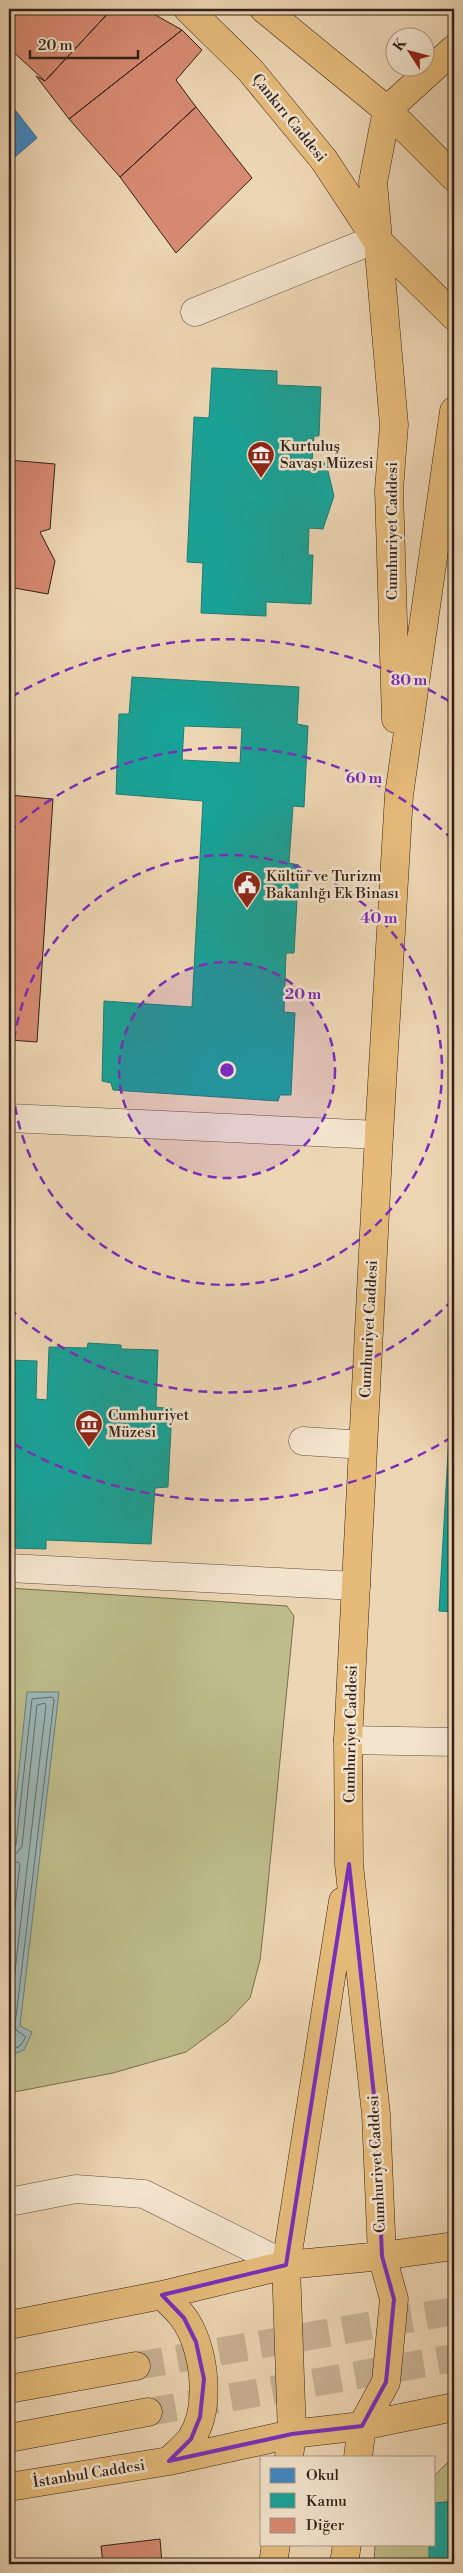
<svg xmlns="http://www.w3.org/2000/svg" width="463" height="2573" font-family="'Libre Bodoni',serif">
<rect width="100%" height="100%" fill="#edd6b4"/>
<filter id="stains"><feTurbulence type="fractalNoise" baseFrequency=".004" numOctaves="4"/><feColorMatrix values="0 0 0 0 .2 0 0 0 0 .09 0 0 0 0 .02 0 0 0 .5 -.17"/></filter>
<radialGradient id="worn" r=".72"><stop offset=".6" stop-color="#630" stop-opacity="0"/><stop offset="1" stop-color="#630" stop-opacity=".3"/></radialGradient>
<!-- green -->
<path fill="#bdbc8a" stroke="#786e52" d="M 454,1068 L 454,1120 L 451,1120 Z
M 9,1588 L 287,1606 L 294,1616 L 265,1915 L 260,1960 L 250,1998 L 228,2021 L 186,2052 L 113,2073 L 9,2093 Z
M 454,2456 L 454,2564 L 374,2564 L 375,2544 L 434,2544 L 434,2476 Z"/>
<!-- water -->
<path fill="#9bb7b6" stroke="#717b78" d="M 27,1692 L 59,1692 L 20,2026 L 32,2032 L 24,2050 L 9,2056 L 9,1867 Z"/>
<!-- schools -->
<path fill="#3f88c5" stroke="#3b6992" d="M 9,102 L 37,138 L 9,162 Z"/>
<!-- public -->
<path fill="#17a398" stroke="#1f7c72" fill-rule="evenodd" d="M 212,368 L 277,371 L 277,385 L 321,387 L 319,436 L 314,436 L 312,462 L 326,463 L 334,496 L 323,529 L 309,528 L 308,555 L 313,555 L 311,604 L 266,602 L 266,616 L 201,613 L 203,563 L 187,562 L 194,417 L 209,418 Z
M 132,677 L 299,687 L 297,724 L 308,726 L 304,807 L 293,806 L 289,863 L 299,865 L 294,953 L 286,953 L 284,1012 L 295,1013 L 291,1095 L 280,1095 L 278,1101 L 113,1090 L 111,1083 L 102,1081 L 104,1001 L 192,1007 L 203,801 L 116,794 L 119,714 L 129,714 ZM 184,726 L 242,728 L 240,763 L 182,760 Z
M 88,1343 L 121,1345 L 121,1349 L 158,1350 L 156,1407 L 172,1409 L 168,1487 L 155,1488 L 151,1544 L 46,1540 L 46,1549 L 9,1548 L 9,1360 L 37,1361 L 36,1399 L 47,1400 L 49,1347 L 87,1348 Z
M 454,1348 L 454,1612 L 439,1611 Z
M 454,2501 L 454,2564 L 429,2564 L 429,2544 L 434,2544 L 434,2503 Z"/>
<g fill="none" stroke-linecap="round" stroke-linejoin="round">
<!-- shore -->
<path stroke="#666c68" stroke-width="1" d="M 9,1849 L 14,1848 L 16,1844 L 32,1699 L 52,1697 L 54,1700 L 15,2025 L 16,2030 L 26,2037 L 20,2046 L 9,2051
M 9,1855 L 17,1853 L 22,1846 L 37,1705 L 45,1703 L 46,1706 L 9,2023
M 9,1863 L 18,1862 L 20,1864 L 9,1960"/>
</g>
<!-- building -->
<path fill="#d88b72" stroke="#32201a" d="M 9,9 L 112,9 L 45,81 L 9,48 Z
M 112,9 L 145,9 L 182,30 L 69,119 L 36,76 L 45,81 Z
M 182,30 L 202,50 L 176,80 L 196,107 L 120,177 L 69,119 Z
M 196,107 L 252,178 L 176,253 L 120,177 Z
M 9,460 L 55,464 L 50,529 L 40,532 L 55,561 L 48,594 L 9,587 Z
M 9,795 L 53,799 L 37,1042 L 9,1040 Z
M 160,2539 L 162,2564 L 103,2564 L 101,2546 Z"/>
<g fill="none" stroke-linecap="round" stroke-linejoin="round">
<!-- major-tunnel -->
<path stroke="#c8b295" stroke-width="28" stroke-dasharray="28 14" stroke-linecap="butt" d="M 136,2366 L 454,2311
M 148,2412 L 454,2358"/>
<defs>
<path id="minor" d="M 195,312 L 376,239
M 9,1118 L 379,1135
M 303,1441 L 363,1445
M 9,1568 L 356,1586
M 348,1740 L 454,1742
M 9,2202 L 76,2189 L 144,2194 L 286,2265"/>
<path id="major" d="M 188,9 L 250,70 L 324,160 L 376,239 L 454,316
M 264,9 L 387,110 L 454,177
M 387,110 L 373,182 L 394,425 L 389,490 L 396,719
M 387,110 L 454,49
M 162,2295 C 169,2302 177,2309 183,2317 C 205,2346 212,2408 191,2439 C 185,2447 176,2454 169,2461
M 9,2325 L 162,2295 L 286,2265 L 382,2256 L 454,2246
M 9,2389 L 136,2366
M 9,2438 L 148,2412
M 289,2457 L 292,2434 L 286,2265 L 343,1901
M 358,2457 L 362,2426 L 386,2382 L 394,2299 L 382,2256 L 376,2114 L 349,1864 L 348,1740 L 379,1135 L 399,795 L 454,411
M 9,2487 L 169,2461 L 292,2434 L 362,2426 L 454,2407
M 273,2564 L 276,2544
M 344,2564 L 347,2544"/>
</defs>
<!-- minor casing -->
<use href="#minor" stroke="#614e40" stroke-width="29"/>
<!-- major casing -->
<use href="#major" stroke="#32201a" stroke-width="29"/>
<!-- minor -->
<use href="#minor" stroke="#f3e4ce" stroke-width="28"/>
<!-- major -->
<use href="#major" stroke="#e6bb7a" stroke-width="28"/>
</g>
<!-- marked area -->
<path fill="none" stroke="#7b2cbf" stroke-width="4" stroke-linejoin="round" d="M 349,1864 L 376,2114 L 382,2256 L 394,2299 L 386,2382 L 362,2426 L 292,2434 L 169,2461 L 191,2439 L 200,2417 L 204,2379 L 196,2342 L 184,2318 L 162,2295 L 286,2265 Z"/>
<!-- distance rings -->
<circle cx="227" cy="1070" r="108" fill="#7b2cbf" fill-opacity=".12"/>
<g fill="none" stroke="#7b2cbf" stroke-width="2.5" stroke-dasharray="9 6">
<circle cx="227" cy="1070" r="108"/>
<circle cx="227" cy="1070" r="215"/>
<path d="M453 1300A323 323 0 0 1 9 1308M9 832A323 323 0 0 1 453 840"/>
<path d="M452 1437A431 431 0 0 1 12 1443M11 697A431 431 0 0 1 452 703"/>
</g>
<!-- icons -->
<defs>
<symbol id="museum-pin" viewBox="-11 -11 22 30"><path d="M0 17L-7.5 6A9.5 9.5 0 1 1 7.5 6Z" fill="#8f2418" stroke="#f3e4ce"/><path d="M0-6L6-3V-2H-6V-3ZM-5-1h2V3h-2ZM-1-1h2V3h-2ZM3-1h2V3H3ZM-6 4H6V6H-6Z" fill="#fff"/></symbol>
<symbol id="civic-pin" viewBox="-11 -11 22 30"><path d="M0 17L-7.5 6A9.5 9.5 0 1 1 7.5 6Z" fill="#8f2418" stroke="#f3e4ce"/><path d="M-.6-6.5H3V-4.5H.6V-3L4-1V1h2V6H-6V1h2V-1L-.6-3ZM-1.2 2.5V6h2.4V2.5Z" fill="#fff"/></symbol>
</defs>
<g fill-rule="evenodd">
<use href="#museum-pin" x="245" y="439" width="32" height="43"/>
<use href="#civic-pin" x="231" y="869" width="32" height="43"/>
<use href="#museum-pin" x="73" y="1408" width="32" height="43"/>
</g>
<g text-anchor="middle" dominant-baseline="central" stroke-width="5" stroke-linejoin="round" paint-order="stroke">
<!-- street labels -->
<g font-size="15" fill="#32201a" stroke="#f3e4ce">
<text transform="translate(289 118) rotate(51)">Çankırı Caddesi</text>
<text transform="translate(392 531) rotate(-90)">Cumhuriyet Caddesi</text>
<text transform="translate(369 1329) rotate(-87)">Cumhuriyet Caddesi</text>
<text transform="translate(351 1734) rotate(-89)">Cumhuriyet Caddesi</text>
<text transform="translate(377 2164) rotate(-93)">Cumhuriyet Caddesi</text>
<text transform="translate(89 2474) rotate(-9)">İstanbul Caddesi</text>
</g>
<!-- poi labels -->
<g font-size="15" fill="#32201a" stroke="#f3e4ce" text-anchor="start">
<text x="280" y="446">Kurtuluş<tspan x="280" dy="17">Savaşı Müzesi</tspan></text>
<text x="266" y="876">Kültür ve Turizm<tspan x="266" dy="17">Bakanlığı Ek Binası</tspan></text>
<text x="108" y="1415">Cumhuriyet<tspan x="108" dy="17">Müzesi</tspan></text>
</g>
</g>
<circle cx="227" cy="1070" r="8" fill="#7b2cbf" stroke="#f3e4ce" stroke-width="2.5"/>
<g font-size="15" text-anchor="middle" font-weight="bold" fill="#7b2cbf" stroke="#f3e4ce" stroke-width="5" stroke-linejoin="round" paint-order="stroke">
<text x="409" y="685">80 m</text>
<text x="364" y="783">60 m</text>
<text x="379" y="923">40 m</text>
<text x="303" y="999">20 m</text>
</g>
<!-- margin -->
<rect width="463" height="2573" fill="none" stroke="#edd6b4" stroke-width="30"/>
<rect x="10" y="10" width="443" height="2553" fill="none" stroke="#32201a" stroke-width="2.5"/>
<rect x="15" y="15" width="433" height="2543" fill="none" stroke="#32201a"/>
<!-- legend -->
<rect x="260" y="2456" width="175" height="90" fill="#f3e4ce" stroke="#a69686"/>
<rect x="270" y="2468" width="25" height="15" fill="#3f88c5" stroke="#a69686"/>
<text x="306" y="2480" font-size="15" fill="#32201a">Okul</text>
<rect x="270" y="2493" width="25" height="15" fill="#17a398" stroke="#a69686"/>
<text x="306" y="2506" font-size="15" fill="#32201a">Kamu</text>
<rect x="270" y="2518" width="25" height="15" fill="#d88b72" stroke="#a69686"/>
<text x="306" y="2530" font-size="15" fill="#32201a">Diğer</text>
<!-- north arrow -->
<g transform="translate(410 52) rotate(306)"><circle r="24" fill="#f3e4ce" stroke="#a69686"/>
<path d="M0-4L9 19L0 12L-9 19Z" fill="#8f2418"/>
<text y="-8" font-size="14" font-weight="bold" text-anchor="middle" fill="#32201a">K</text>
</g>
<!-- scale -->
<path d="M30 50v8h108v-8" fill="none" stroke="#32201a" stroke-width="2.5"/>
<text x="38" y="50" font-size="15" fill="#32201a" stroke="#f3e4ce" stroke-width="4" paint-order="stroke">20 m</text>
<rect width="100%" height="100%" filter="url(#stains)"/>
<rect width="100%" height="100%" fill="url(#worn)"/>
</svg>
